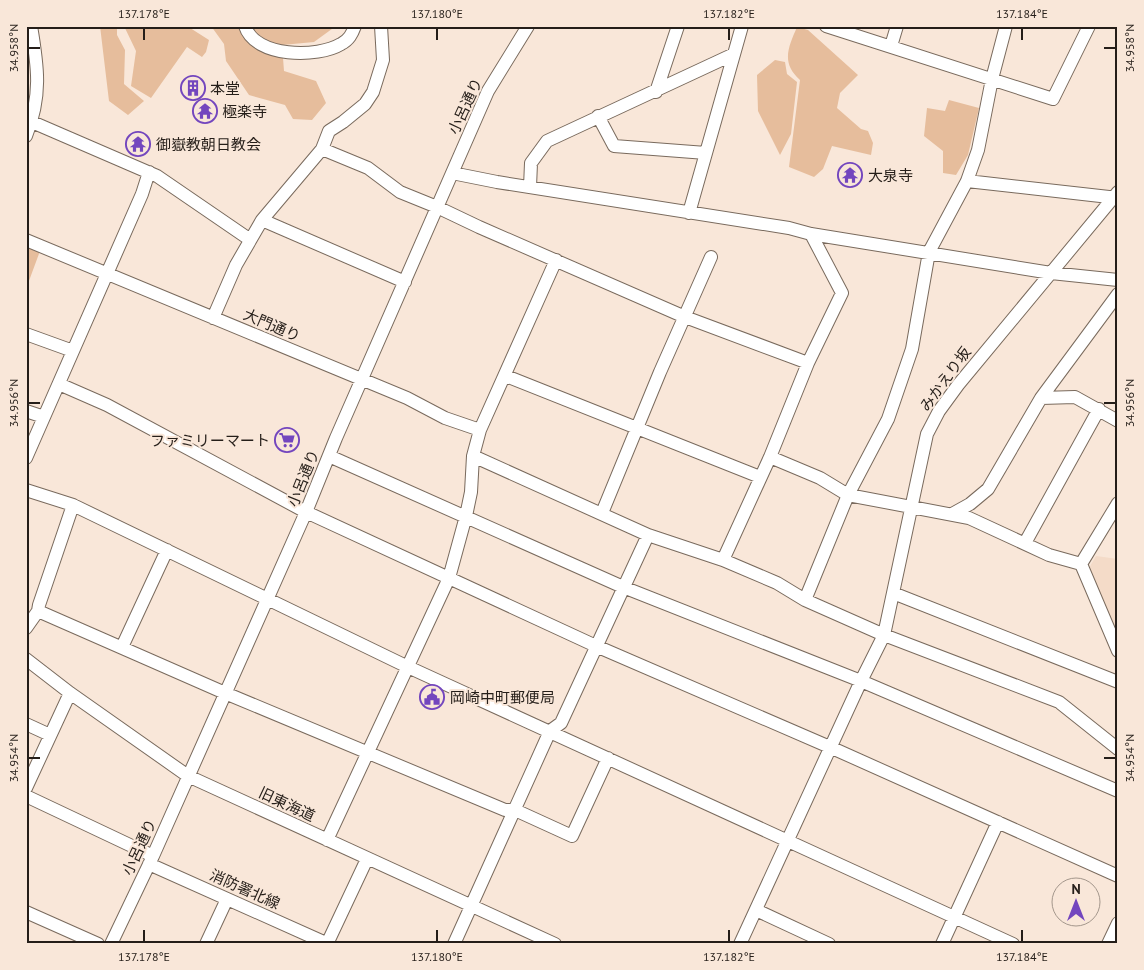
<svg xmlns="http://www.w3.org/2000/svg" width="1144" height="970" font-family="'PT Sans','Noto Sans JP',sans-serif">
<rect width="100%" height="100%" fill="#f9e7d9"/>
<!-- built -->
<path fill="#f4dbc8" d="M 1096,556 L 1118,559 L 1118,636 L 1089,568 Z"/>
<!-- green -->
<path fill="#e6bd9c" d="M 100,26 L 117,26 L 117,35 L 125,50 L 124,84 L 144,101 L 128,115 L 109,101 Z
M 124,26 L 187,26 L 209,40 L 206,52 L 202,57 L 187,47 L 151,98 L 131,86 L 136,51 Z
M 211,26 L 336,26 L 314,42 L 282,45 L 284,71 L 316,81 L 326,103 L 312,120 L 293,119 L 285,105 L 249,95 L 226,61 L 224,44 Z
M 797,27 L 808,30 L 858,75 L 840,93 L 837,108 L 861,129 L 868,131 L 873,143 L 871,155 L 832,146 L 823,169 L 814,177 L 789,167 L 800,80 C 781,63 788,48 797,27 Z
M 775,60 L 785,62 L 787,74 L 797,82 L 791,134 L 780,155 L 758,111 L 757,75 Z
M 949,100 L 979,108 L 968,155 L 956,175 L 943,173 L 943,151 L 924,136 L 927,108 L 945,111 Z
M 26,245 L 40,251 L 26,289 Z"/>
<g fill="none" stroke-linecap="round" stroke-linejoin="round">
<defs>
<path id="minor" d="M 245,26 C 255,58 318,58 341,44 C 349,40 352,34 355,26
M 826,26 L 1053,99 L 1089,26
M 891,46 L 897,26
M 656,92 L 678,26
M 598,116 L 614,146 L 706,153
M 32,122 L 157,176 L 249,239
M 26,136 C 42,96 38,67 31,26
M 322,149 L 368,168 L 400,192 L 437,207 L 479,227 L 685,317 L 808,363
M 452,173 L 497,182 L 789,228 L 811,234 L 1051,273 L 1118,280
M 967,181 L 1118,198
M 530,187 L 531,163 L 547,141 L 734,54
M 689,213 L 742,26
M 262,220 L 405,282
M 26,240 L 407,398 L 445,418 L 480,430 L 473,456 L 471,492 L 466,516 L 449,578 L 327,840
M 213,318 L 236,265 L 262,220 L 322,149 L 329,131 L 343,122 L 365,104 L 373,92 L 383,60 L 381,26
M 26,334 L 73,351
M 506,376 L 760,477
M 59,384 L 107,405 L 306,512 L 596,646 L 832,748 L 1118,876
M 1041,398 L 1075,397 L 1118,421
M 26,411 L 44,417
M 480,430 L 556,260
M 329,456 L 623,587 L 861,681 L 1118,791
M 473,456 L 648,535 L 723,560 L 777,583 L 805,600 L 884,635 L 1059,702 L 1118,749
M 770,457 L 820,478 L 848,495 L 969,518 L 1049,555 L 1081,564
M 26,458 L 142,194 L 149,172
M 26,490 L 73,505 L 408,667 L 1013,944
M 602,513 L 660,372 L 711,257
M 952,514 L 970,504 L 988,489 L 1041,398 L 1118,294
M 1025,543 L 1099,409
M 723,560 L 770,457 L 808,363 L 842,293 L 811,234
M 1081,564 L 1118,651
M 1081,564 L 1118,503
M 893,593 L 1118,682
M 805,600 L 848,495 L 888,419 L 912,349 L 929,252 L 967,181 L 978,150 L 992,79 L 1006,26
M 38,611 L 225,693 L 505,810 L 515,810 L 572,836 L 608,758
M 26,628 L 38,611 L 39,605 L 73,505
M 122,647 L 167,550
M 26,659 L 70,693 L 188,776 L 555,944
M 26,724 L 50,735
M 26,788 L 70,693
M 26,796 L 153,856
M 149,864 L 328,944
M 756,910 L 829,944
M 26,912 L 98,944
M 111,944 L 153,856 L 306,512 L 336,438 L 488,91 L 528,26
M 206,944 L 227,899
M 327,944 L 367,859
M 454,944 L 550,731 L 561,723 L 648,535
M 740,944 L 861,681 L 884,635 L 927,434 L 939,411 L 958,385 L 1118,192
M 942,944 L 998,822
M 1108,944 L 1118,923"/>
</defs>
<!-- minor casing -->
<use href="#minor" stroke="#796a5d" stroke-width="14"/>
<!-- minor -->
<use href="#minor" stroke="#fff" stroke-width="12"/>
</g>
<!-- ticks -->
<path fill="none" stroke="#251e19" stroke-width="2" d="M 144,28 L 144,40M 437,28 L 437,40M 729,28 L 729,40M 1022,28 L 1022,40M 28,48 L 40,48M 1104,48 L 1116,48M 28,403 L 40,403M 1104,403 L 1116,403M 28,758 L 40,758M 1104,758 L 1116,758M 144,930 L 144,942M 437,930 L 437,942M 729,930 L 729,942M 1022,930 L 1022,942"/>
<!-- icons -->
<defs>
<symbol id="building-ring" viewBox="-11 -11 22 22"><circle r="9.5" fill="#f9e7d9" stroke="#7346be" stroke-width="1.5"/><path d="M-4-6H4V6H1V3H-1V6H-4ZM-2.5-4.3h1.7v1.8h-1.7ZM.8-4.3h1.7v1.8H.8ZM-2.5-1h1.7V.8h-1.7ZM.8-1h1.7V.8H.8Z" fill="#7346be"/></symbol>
<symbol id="temple-ring" viewBox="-11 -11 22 22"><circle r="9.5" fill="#f9e7d9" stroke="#7346be" stroke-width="1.5"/><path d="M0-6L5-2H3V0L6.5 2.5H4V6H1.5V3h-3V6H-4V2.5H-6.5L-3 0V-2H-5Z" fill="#7346be"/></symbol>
<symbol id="supermarket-ring" viewBox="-11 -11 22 22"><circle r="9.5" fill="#f9e7d9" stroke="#7346be" stroke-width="1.5"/><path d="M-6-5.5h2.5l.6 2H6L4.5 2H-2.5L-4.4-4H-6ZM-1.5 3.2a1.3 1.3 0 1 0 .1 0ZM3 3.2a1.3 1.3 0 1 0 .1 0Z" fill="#7346be"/></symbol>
<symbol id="civic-ring" viewBox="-11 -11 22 22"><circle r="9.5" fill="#f9e7d9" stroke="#7346be" stroke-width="1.5"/><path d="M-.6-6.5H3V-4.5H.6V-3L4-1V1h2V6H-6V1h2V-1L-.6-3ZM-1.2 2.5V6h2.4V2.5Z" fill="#7346be"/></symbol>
</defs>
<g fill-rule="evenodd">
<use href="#building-ring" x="179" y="74" width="28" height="28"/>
<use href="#temple-ring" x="191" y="97" width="28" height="28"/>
<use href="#temple-ring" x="124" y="130" width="28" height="28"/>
<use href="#temple-ring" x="836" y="161" width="28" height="28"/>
<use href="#supermarket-ring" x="273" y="426" width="28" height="28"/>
<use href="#civic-ring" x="418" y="683" width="28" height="28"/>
</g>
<g text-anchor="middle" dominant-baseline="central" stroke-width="4" stroke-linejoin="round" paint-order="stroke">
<!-- poi labels -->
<g font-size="15" fill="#251e19" stroke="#f9e7d9" text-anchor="start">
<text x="210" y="88">本堂</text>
<text x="222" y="111">極楽寺</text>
<text x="156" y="144">御嶽教朝日教会</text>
<text x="868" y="175">大泉寺</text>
<text x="270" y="440" text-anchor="end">ファミリーマート</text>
<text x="450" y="697">岡崎中町郵便局</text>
</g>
<!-- street labels -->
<g font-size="15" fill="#251e19" stroke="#f9e7d9">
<text transform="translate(465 106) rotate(-65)">小呂通り</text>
<text transform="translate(272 325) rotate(23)">大門通り</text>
<text transform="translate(945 379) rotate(-54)">みかえり坂</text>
<text transform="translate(303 478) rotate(-68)">小呂通り</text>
<text transform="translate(287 804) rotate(25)">旧東海道</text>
<text transform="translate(139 847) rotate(-65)">小呂通り</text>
<text transform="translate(245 889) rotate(24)">消防署北線</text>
</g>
</g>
<!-- border -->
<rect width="1144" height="970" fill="none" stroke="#f9e7d9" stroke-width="55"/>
<!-- north arrow -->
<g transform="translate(1076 902)"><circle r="24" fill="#f9e7d9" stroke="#a4978c"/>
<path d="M0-4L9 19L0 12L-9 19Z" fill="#7346be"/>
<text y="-8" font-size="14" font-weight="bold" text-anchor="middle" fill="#251e19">N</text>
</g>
<rect x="28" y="28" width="1088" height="914" fill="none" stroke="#251e19" stroke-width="2"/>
<g font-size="12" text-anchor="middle" fill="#251e19">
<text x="144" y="18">137.178°E</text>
<text x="437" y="18">137.180°E</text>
<text x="729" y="18">137.182°E</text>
<text x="1022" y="18">137.184°E</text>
<text transform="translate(14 48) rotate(-90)" y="4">34.958°N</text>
<text transform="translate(1130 48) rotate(-90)" y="4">34.958°N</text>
<text transform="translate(14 403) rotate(-90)" y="4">34.956°N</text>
<text transform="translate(1130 403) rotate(-90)" y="4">34.956°N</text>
<text transform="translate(14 758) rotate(-90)" y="4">34.954°N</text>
<text transform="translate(1130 758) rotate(-90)" y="4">34.954°N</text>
<text x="144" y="961">137.178°E</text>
<text x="437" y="961">137.180°E</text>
<text x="729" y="961">137.182°E</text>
<text x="1022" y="961">137.184°E</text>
</g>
</svg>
